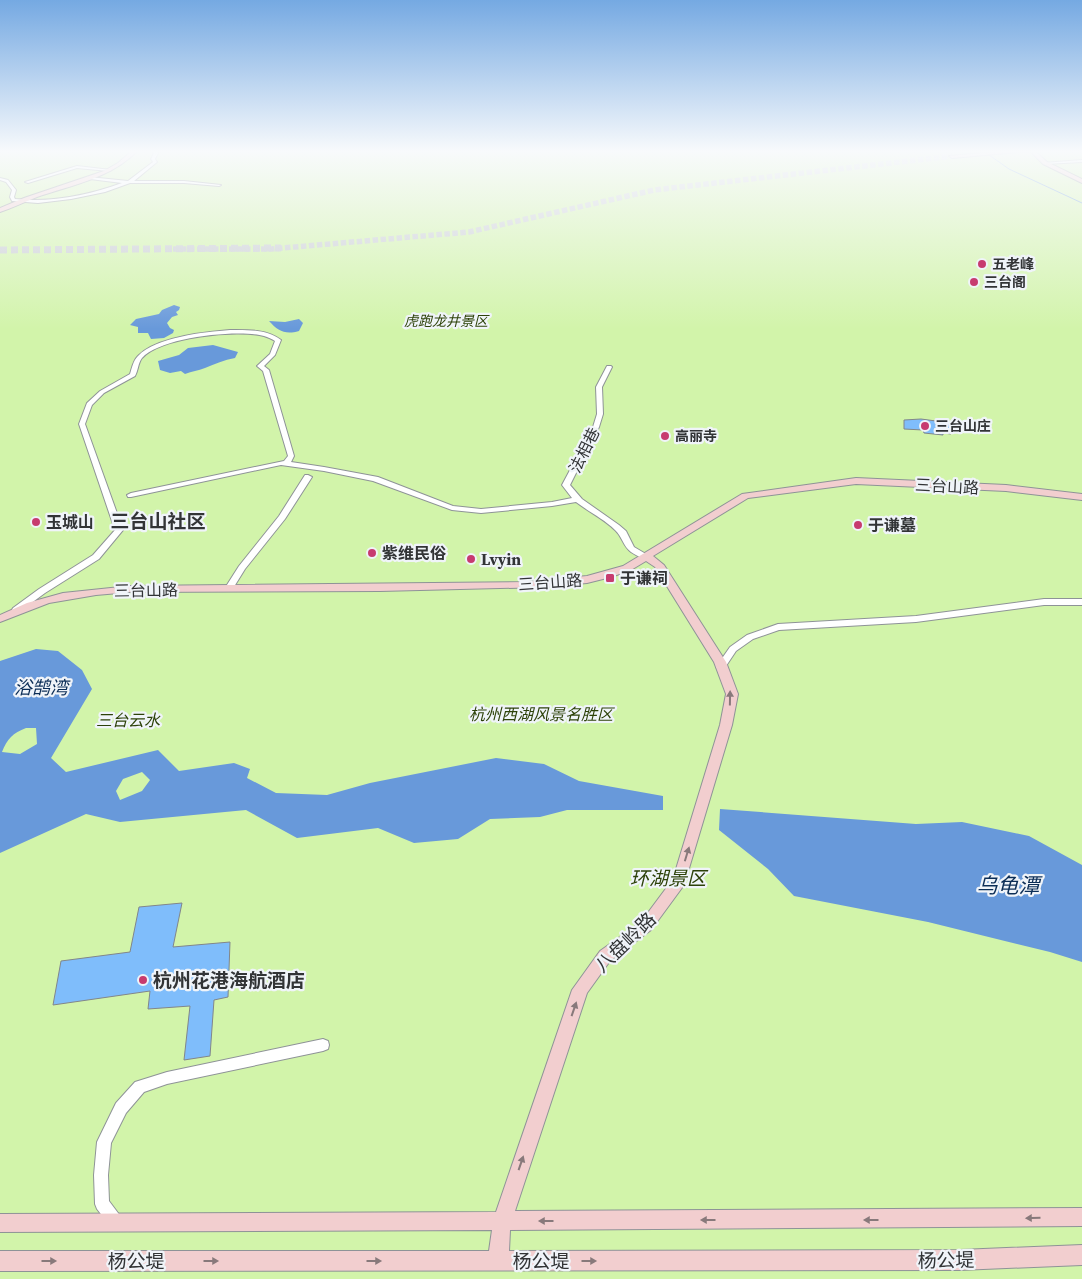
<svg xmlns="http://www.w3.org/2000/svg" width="1082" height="1279" viewBox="0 0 1082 1279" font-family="'Source Serif 4','Noto Sans SC',serif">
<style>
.green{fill:#d2f4aa}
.water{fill:#6899da;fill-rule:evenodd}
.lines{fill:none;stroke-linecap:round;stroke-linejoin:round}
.stream{stroke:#6899da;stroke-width:1}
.building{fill:#7fbdfb;stroke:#82868a}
.secondary-tunnel-far1{stroke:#caced2;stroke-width:5.5;stroke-dasharray:5.5 2.5;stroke-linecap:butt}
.secondary-tunnel{stroke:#caced2;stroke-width:7;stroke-dasharray:7 4;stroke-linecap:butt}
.street-casing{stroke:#8e9397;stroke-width:2}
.secondary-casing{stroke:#8e9397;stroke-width:2}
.street{fill:#fff;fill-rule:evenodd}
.secondary{fill:#f2cecf;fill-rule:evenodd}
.oneway{fill:#88797b}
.poi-dot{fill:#c73b6f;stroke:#f0f4f9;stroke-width:2}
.labels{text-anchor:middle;stroke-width:4.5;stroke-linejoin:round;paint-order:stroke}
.far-poi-label{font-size:14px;font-weight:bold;fill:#323436;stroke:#f0f4f9;text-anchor:start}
.far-park-label{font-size:14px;font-style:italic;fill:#2d4209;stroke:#f0f4f9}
.street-label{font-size:16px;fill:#323436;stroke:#f0f4f9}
.poi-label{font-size:16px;font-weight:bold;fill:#323436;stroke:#f0f4f9;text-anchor:start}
.park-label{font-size:16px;font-style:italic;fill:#2d4209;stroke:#f0f4f9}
.water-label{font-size:18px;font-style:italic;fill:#0b2d56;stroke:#f0f4f9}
.quarter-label{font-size:19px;font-weight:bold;fill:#323436;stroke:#f0f4f9}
.near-park-label{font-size:19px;font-style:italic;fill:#2d4209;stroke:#f0f4f9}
.near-street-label{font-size:19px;fill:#323436;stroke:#f0f4f9}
.near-poi-label{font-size:19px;font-weight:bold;fill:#323436;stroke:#f0f4f9;text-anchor:start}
.near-water-label{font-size:21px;font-style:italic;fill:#0b2d56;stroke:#f0f4f9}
</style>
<rect width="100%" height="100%" fill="#f0f4f9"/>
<path class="green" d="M0,150h1082v1129h-1082z"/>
<path class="water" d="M174,305l6,2 -1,3 -3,2 2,3 -6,2 -5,6 3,5 4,2 -1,3 -9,5 -13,1 -3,-6h-10v-6l-8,-2 6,-6 23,-5 3,-4z
M299,319l4,4 -4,8c-14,4 -21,0 -30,-10l16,1z
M213,345l25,7 -3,6c-11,2 -20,6 -30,10 -7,3 -13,3 -20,6l-4,-3 -11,2 -10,-3 -2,-9 21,-6 9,-7z
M36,649l22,2 24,19 10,19 -41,69 15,14 92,-22 21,21 55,-8 16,6 -3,9 29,15 51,2 43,-12 126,-25 48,6 35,17 84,15v14h-96l-27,7 -50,2 -32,20 -44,4 -36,-15 -81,10 -51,-28 -126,12 -34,-8 -86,39v-192zM26,728h10l1,16 -17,10 -18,-2c5,-13 11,-19 24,-24zM142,772l8,8 -8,11 -22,9 -4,-9 7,-12z
M720,809l196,15 46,-2 67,14 53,29v97l-32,-10 -122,-30 -134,-26 -26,-27 -49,-39z"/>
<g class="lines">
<path class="stream" d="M982,150l27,19 73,34"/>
</g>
<path class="building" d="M921,419l30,4v11l-8,-1v2l-19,-2 -1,-3 -19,-1v-9z
M182,903l-9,44 57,-5 -2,55 -14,3 -4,56 -26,4 6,-54 -42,3 2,-18 -97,14 8,-44 69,-9 9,-45z"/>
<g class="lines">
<path class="secondary-tunnel-far1" d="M173,249h98l198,-17 185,-42 298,-34"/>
<path class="secondary-tunnel" d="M0,250l281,-2"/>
<defs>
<path id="street" d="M153,150h4l1,3 -3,6 2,3 -23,19h50l37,4 -2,1 -35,-3h-54l-25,9 -34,7 -33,4 -26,-2 -2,-4 2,-7 -6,-8 -6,-2v-2l8,2 8,10 -2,7 1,2c35,4 75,-4 107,-16l-32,-4 -1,-2 39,4 25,-19 -2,-3 3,-6z
M1082,160v2l-37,2 -2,-1z
M77,166l34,4 -2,1 -32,-3 -49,15 -3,-1z
M230,330c17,0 36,-1 51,10l-6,15 -11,11 5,4 25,86 -3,6 33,5 54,10 75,29 28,3 71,-7 20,-4 -10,-13 31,-58 4,-13 -1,-27 11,-21h4l1,1 -10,20 1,27 -4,13 -29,58 12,14 37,26 7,6 8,16 17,10 -1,2c-7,0 -13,-3 -19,-7 -8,-6 -9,-16 -16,-22 -11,-11 -26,-18 -39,-28l-24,4 -71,7 -29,-3 -79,-29 -49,-10 -43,-6 -150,32h-3l-1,-2 4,-2 153,-32 4,-5 -25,-85 -6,-5 13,-12 5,-13c-3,-2 -7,-4 -11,-5 -26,-7 -103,1 -122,22 -4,5 -4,13 -7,18l-31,17 -12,12 -7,19 38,106 -24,29 -54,34 -26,19h-6l-1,-2 1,-2 26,-19 54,-34 22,-25 -36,-106 8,-21 13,-12 30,-17c2,-6 3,-13 8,-18 18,-19 66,-24 92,-26z
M305,475h3l4,2 -27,42 -40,50 -13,21h-6l-1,-2 14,-22 40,-50z
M1044,599h38v6h-38l-128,17 -137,8 -26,9 -17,12 -12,18h-6l-2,-2 14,-20 17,-12 31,-11 138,-8z
M323,1039l5,2 1,4 -1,4 -5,2 -156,33 -23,8 -18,21 -15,30 -3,32 1,26 12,16 2,5 -2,5 -5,2 -5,-2 -14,-18 -2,-5 -1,-29 3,-33 19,-39 19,-21 32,-10z"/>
<path id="secondary" d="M133,150h5c-26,28 -66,35 -101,47 -13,5 -25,11 -37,15v-4l24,-10 80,-27 14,-8z
M1014,150h20l13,12 35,17v4l-39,-19 -13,-13 -78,7 -3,-2z
M856,478l150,7 76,9v6l-76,-9 -150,-7 -108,14 -95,58 11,9 62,97 12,32 -6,31 -48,160 -33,45 -41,31 -23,32 -72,218 567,-3v18l-572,4 -1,21 451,-1 122,-5v20l-122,5 -960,1v-20h489l3,-21 -492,2v-18l496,-2 76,-222 28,-39 41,-29 32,-43 47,-154 6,-31 -12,-32 -59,-95 -9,-6 -15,9 -20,7 -24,6 -41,4 -166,4 -250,1 -34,3 -47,8 -49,19v-7l27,-12 36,-10 67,-7 395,-4 62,-6 36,-10 119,-72z"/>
</defs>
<use href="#street" class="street-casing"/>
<use href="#secondary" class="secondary-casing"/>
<use href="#street" class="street"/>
<use href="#secondary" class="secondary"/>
</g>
<defs><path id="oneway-solid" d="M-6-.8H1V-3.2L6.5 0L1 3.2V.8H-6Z" transform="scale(1.25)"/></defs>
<g class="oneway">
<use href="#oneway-solid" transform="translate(730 698) rotate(-89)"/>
<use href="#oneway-solid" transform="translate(687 854) rotate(-73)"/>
<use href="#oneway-solid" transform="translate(574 1009) rotate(-71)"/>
<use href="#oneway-solid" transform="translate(521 1163) rotate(-71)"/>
<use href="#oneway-solid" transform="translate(1033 1218) rotate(179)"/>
<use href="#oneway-solid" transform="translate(708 1220) rotate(180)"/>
<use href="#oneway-solid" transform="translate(871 1220) rotate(180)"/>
<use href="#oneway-solid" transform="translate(546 1221) rotate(180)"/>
<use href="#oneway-solid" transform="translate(49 1261)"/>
<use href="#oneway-solid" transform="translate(211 1261)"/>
<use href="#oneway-solid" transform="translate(374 1261)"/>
<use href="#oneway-solid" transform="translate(589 1261)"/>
</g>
<linearGradient id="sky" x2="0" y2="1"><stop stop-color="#75a9e2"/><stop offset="0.46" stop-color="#f8fafc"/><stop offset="1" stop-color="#f8fafc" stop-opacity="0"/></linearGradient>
<rect width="1082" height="329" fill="url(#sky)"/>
<g class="poi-dot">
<circle cx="982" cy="264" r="5"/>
<circle cx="974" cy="282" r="5"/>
<circle cx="925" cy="426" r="5"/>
<circle cx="665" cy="436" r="5"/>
<circle cx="36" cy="522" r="5"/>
<circle cx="858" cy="525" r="5"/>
<circle cx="372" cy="553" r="5"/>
<circle cx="471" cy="559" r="5"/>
<rect x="605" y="573" width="10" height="10" rx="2.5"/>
<circle cx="143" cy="980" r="5"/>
</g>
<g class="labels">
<g class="far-poi-label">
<text x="992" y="269">五老峰</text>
<text x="984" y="287">三台阁</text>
<text x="935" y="431">三台山庄</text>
<text x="675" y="441">高丽寺</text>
</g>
<g class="far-park-label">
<text x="446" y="326">虎跑龙井景区</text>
</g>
<g class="street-label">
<text transform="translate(584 450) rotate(-64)" y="6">法相巷</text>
<text transform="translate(947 486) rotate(3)" y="6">三台山路</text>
<text transform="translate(550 582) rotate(-4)" y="6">三台山路</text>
<text transform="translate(146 590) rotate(-1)" y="6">三台山路</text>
</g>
<g class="poi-label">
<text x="46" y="528">玉城山</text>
<text x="868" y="531">于谦墓</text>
<text x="382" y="559">紫维民俗</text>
<text x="481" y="565">Lvyin</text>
<text x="620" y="584">于谦祠</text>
</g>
<g class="park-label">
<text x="541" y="720">杭州西湖风景名胜区</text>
<text x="128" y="726">三台云水</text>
</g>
<g class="water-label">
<text x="41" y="694">浴鹄湾</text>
</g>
<g class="quarter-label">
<text x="158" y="528">三台山社区</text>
</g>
<g class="near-park-label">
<text x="668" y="885">环湖景区</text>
</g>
<g class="near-street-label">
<text transform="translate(625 942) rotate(-44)" y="7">八盘岭路</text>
<text transform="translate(946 1260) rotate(-1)" y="7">杨公堤</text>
<text x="136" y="1268">杨公堤</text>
<text x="541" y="1268">杨公堤</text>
</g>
<g class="near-poi-label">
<text x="153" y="987">杭州花港海航酒店</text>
</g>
<g class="near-water-label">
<text x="1008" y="893">乌龟潭</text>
</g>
</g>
</svg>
